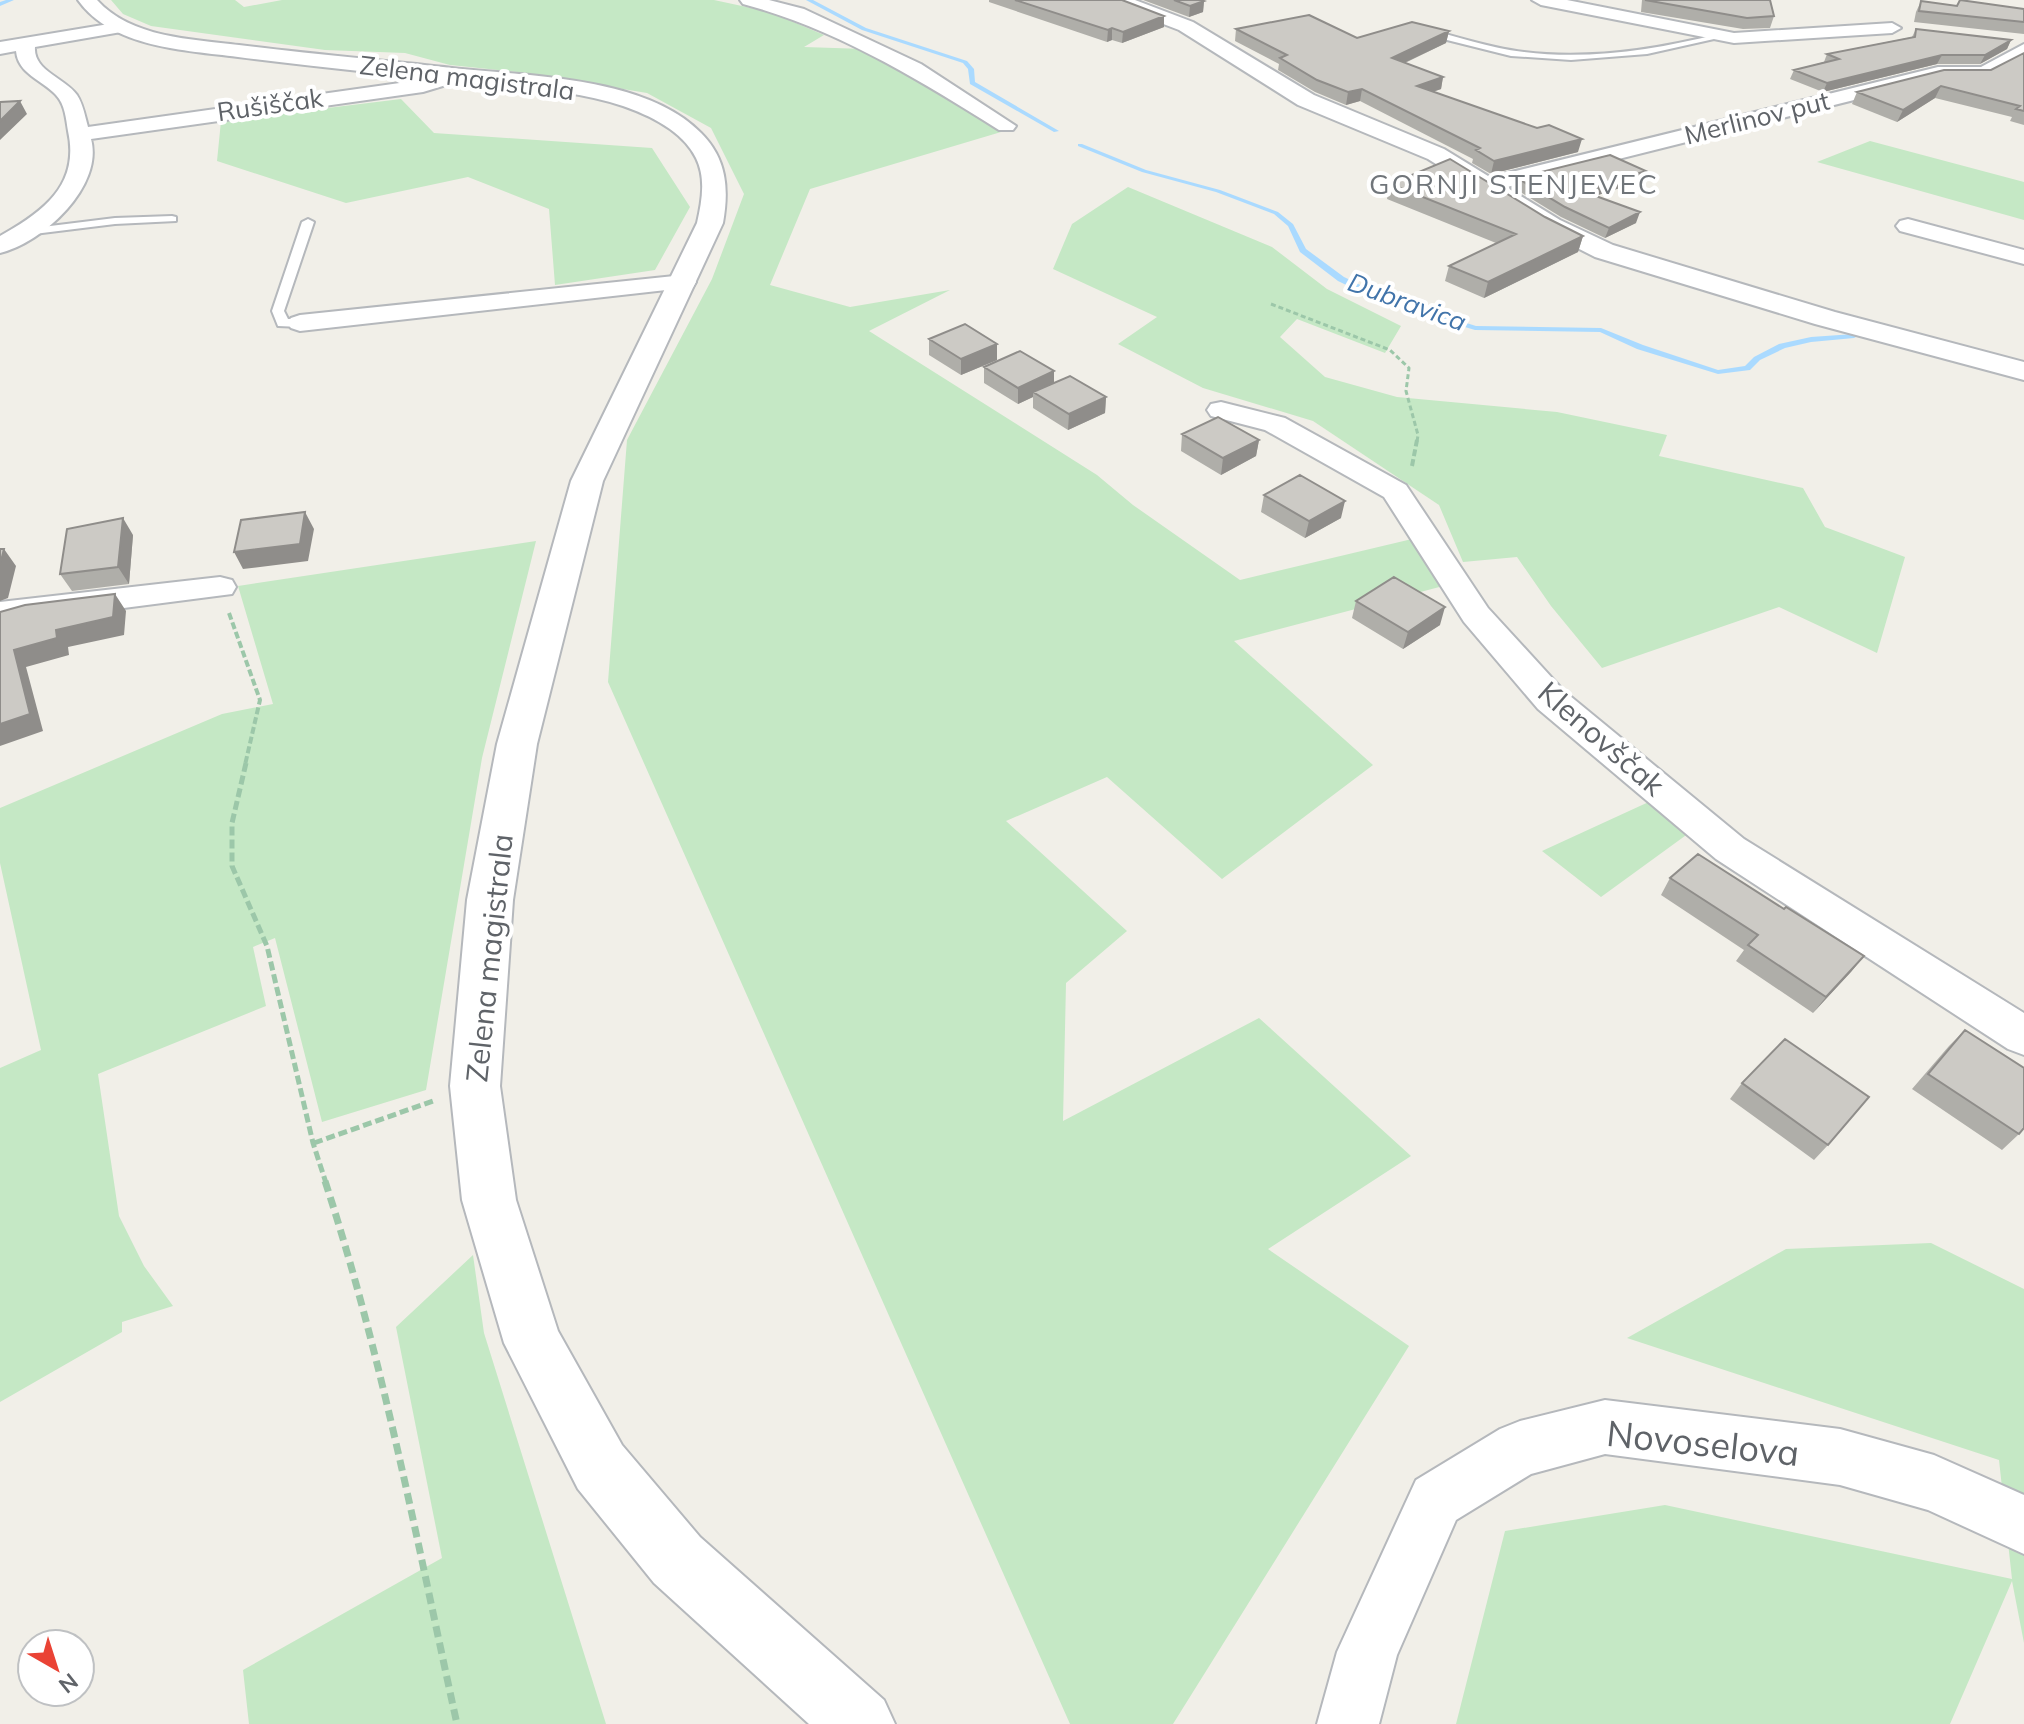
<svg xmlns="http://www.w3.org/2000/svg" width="2024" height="1724" viewBox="0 0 2024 1724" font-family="Mulish,sans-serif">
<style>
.green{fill:#c5e8c5}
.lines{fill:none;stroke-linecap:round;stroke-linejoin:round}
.stream{fill:#aadaff;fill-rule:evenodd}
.service-casing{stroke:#b5b8bc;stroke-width:4}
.minor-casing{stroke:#b5b8bc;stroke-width:4}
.tertiary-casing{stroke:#b5b8bc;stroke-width:4}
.path-far3{stroke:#9cc7a9;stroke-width:3;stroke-dasharray:5 3;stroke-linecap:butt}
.path-far2{stroke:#9cc7a9;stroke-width:4;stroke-dasharray:7 3;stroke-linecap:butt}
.path-far1{stroke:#9cc7a9;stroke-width:5;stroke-dasharray:9 4;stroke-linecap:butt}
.path{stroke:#9cc7a9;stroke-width:7;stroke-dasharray:11 6;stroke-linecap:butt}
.service{fill:#fff;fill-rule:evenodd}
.minor{fill:#fff;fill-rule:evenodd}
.tertiary{fill:#fff;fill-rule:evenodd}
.wall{fill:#afaea9}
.shaded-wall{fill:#8f8d8a}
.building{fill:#cccac5;stroke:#8f8d8a;stroke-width:2}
.labels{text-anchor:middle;stroke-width:8;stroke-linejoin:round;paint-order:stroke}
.far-street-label{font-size:26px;fill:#5f6368;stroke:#fff}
.far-water-label{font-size:26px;font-style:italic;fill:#4174aa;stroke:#fff}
.far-quarter-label{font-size:28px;letter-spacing:2px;fill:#70757a;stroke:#fff}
.street-label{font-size:30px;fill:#5f6368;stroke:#fff}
.near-street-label{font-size:36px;fill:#5f6368;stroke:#fff}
</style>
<rect width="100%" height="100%" fill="#f1efe8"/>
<path class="green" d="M111,0h124l9,7 38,-7h432l56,12 54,23 -20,12 61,2 136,83 -191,57 -40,96 80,22 100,-17 -81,41 228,144 36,30 107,75 172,-41 35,46 -213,56 139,124 -151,114 -115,-102 -101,44 121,110 -61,52 -3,138 196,-103 152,138 -143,93 141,97 -236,378h-103l-462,-1042 19,-242 85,-161 32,-85 -33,-66 -64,-35 -121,-20 -76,-8 -45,-12 -80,-3 -174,-24 -28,-12z
M401,99l33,34 218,15 38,59 -35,63 -100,15 -6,-76 -81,-32 -122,26 -129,-42 4,-40z
M1870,141l154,41v38l-207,-58z
M1128,187l144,60 55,42 74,37 -16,27 -88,-34 -17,18 45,40 72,20 160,15 110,23 -8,21 144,32 22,39 80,30 -28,96 -98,-46 -177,61 -51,-62 -34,-49 -54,5 -24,-57 -126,-84 -110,-33 -85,-44 39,-27 -104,-48 19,-45z
M536,541l-54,217 -56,332 -104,32 -47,-184 -22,9 13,59 -168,68 21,142 25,50 29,40 -51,16v10l-122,70v-334l41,-18 -41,-187v-55l222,-94 51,-10 -35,-118z
M1653,800l36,33 -88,64 -59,-46z
M1931,1243l93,46v354l-12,-62 -62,143h-494l49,-193 160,-26 347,74 -13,-119 -372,-122 159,-89z
M473,1255l11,78 122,391h-357l-6,-54 199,-112 -46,-231z"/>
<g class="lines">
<path class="stream" d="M6,0h8l-14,6v-4z
M806,0h7l53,28 101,33 7,8 1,13 84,49 -5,1 -84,-48 -2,-15 -5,-6 -101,-33z
M1078,144h4l64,26 74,20 58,22 15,12 13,25 38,28 43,21 89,28 125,2 42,17 75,25 27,-4 9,-9 25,-13 32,-7 43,-3 4,2 -4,2 -43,4 -26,6 -25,12 -10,10 -32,4 -81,-25 -37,-17 -125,-2 -94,-28 -43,-21 -38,-29 -12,-26 -14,-12 -58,-22 -74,-20 -64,-26z"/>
<defs>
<path id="service" d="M1422,28c34,8 67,20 102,24 64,8 131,-2 194,-18l5,3 -76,17 -76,6 -60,-4 -92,-23z
M172,216l4,1v4l-61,3 -89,11 -6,-3 6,-3 89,-11z
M308,219l6,3 -30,89 4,8h12l6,4 -6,4 -22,-1 -6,-15 30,-89z"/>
<path id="minor" d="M740,0h29l35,9 117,55 95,62 -3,4h-14c-81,-51 -163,-101 -256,-126z
M1532,0h35l167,33 158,-10 9,5 -9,5 -158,10 -193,-38z
M121,22l9,5 -3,4 -92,16c-2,24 30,31 42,48 6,9 8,21 11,32l333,-47 38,-11 10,6 -3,4 -43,13 -332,47c13,47 -48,104 -91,114v-17c43,-24 80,-51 68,-105 -2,-12 -3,-27 -12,-36 -14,-15 -38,-21 -40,-44l-16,3v-12z
M2024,44v14l-39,21h-47l-451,113 -11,-7 3,-5 459,-113h43z
M1908,219l116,31v14l-124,-33 -4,-5 4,-5z
M684,275l9,2 3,5 -3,5 -393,44 -9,-3 -4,-5 4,-5 9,-3z
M1221,402l64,16 121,67 82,123 76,83 180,148 280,174v42l-16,-6 -292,-190 -178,-150 -74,-87 -80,-125 -119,-67 -54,-14 -4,-6 4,-6z
M220,577l12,3 4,7 -4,7 -232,30v-22z
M1605,1400l235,29 94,26 90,40v59l-96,-44 -88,-25 -235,-31 -74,20 -75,46 -59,135 -18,69h-62l20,-72 79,-172 84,-51 20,-8z"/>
<path id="tertiary" d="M78,0h19c34,38 95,39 142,45 71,9 142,15 213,23 74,8 194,8 249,65 26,26 28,56 22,90l-120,258 -66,263 -24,156 -13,186 16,114 42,131 64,114 78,92 184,163 11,24h-86l-155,-141 -76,-94 -74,-146 -42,-143 -12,-114 17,-186 30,-156 74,-263 126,-258c5,-22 9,-45 -1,-65 -13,-27 -47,-43 -73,-52 -48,-16 -100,-18 -149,-23 -79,-8 -157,-16 -236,-26 -53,-7 -126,-9 -160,-57z
M1109,0h26l58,22 121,73 130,54 116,71 53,25 222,67 189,50v18l-209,-56 -220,-67 -53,-27 -114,-71 -130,-54 -119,-75 -68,-26z"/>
</defs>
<use href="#service" class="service-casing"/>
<use href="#minor" class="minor-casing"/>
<use href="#tertiary" class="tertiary-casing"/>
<path class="path-far3" d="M1271,304l119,46 19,18 -3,23 12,44 -1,7"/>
<path class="path-far2" d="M1412,466l5,-26
M229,613l31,87 -15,65"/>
<path class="path-far1" d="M246,763l-14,60v43l35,80 46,197 13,40
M314,1143l119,-42"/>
<path class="path" d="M325,1181c58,177 92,361 132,543"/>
<use href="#service" class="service"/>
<use href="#minor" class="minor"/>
<use href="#tertiary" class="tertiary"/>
</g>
<path class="wall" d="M989,0h133l42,27 -42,16 -10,-3 -5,2 -118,-40z
M1143,0h58l3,1 -1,11 -14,5z
M1642,0h128l4,16 -4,12 -27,1 -102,-17z
M1921,1l36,5 67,3v25l-110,-12 2,-10z
M1236,29l121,9 92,-7 -3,12 -41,20 38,14 -2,12 -8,3 145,60 -87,22 -19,-11 1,-4 -113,-58 -14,4 -31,-13 -37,-22 1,-6 -44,-23z
M1916,29l95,11 -4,9 -27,15h-43l-114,28 -33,-13 4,-9 30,-8 3,-8 85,-17z
M2024,53v72l-14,-4 2,-4 -77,-19 -38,24 -45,-18 5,-12 134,-22z
M1517,178l125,3 -47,15 41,27 -31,15 -44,-21 -47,-29z
M1390,184l155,33 38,19 -5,16 -94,46 -39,-17 4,-15 47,-23 -109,-44z
M929,339l68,5v16l-36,15 -32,-20z
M984,367l70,16 52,14 -1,16 -37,17 -35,-22v-11l-15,7 -34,-21z
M1182,434l77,6 -3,16 -35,19 -40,-24z
M1264,495l77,23 -36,20 -44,-26z
M133,535l-4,49 -57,7 -12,-17z
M1356,601l84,24 -37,24 -51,-31z
M1670,878l114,31 80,47 -51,57 -77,-52 8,-11 -83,-55z
M1965,1030l54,104 -17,16 -90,-61 37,-43z
M1742,1083l86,62 -14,15 -84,-61z"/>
<path class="shaded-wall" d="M1204,1l-1,11 -14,5 1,-11z
M1164,16v11l-42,16 1,-11z
M1112,28v12l-5,2 1,-12z
M1449,31l-3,12 -57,27 3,-12z
M2011,40l-4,9 -27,15 5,-9z
M1942,55l-5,9 -114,28 4,-9z
M1443,77l-2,12 -27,9 3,-12z
M1941,86l-6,12 -38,24 6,-12z
M1362,89l-2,12 -14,4 2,-13z
M20,101l7,13 -27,26v-19z
M1582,139l-4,13 -87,22 3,-13z
M1646,171l-4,10 -63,20 3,-10z
M1640,212l-4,11 -31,15 4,-10z
M1583,236l-5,16 -94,46 4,-16z
M997,344v16l-36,15v-16z
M1054,371v17l-21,4v5l-15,7v-16z
M1106,397l-1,16 -37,17 1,-16z
M1259,440l-3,16 -35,19 2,-17z
M1345,501l-4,17 -36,20 4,-17z
M305,512l9,17 -6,32 -65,8 -9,-17z
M123,518l10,17 -4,49 -11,-17z
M4,549l12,17 -8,32 -8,3v-36z
M115,594l11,17 -2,24 -56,12 1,8 -43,12 17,64 -43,15v-22l14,-74 42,-20z
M1445,607l-5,18 -37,24 5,-17z
M1864,956l-13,16 -38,41 13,-16z"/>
<path class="building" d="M1015,0h107l42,16 -41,16 -11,-4 -4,2z
M1174,0h27l3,1 -14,5z
M1645,0h125l4,16 -27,2z
M1960,0l64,9v13l-105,-11 2,-10 36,5z
M1309,15l48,23 55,-16 37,9 -57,27 51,19 -26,9 120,42 12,-3 33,14 -88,22 -18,-11 4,-2 -118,-59 -14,3 -31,-12 -37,-22 7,-3 -51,-26z
M1916,29l95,11 -26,15h-43l-115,28 -33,-13 45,-11 -12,-5 88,-17z
M2024,53v58l-8,-2 4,-3 -79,-20 -38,24 -46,-18 87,-22h47z
M20,101l-20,20v-19z
M1610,155l36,16 -64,20 58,21 -31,16 -44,-21 -48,-29z
M1450,159l95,58 38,19 -95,46 -39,-16 67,-32 -126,-50z
M965,324l32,20 -36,15 -32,-20z
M1020,351l34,20 -36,17 -34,-21z
M1070,376l36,21 -37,17 -36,-22z
M1218,417l41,23 -36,18 -41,-24z
M1300,475l45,26 -36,20 -45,-26z
M305,512l-5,32 -66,8 7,-32z
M123,518l-5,49 -58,7 7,-45z
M0,549h4l-4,16z
M1394,577l51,30 -37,25 -52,-31z
M115,594l-2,23 -57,13 1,8 -43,12 16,64 -30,10v-112l25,-7z
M1698,854l86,55 2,-2 78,49 -38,41 -78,-52 10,-10 -88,-57z
M1965,1030l59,38v60l-5,6 -91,-60z
M1785,1039l84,58 -41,48 -86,-62z"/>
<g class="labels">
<g class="far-street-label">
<text transform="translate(467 78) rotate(7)" y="9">Zelena magistrala</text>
<text transform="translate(270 105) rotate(-8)" y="9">Rušiščak</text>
<text transform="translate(1757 118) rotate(-14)" y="9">Merlinov put</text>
</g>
<g class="far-water-label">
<text transform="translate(1407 302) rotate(20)" y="9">Dubravica</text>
</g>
<g class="far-quarter-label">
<text x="1514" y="194">GORNJI STENJEVEC</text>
</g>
<g class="street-label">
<text transform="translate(1601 739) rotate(41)" y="10">Klenovščak</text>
<text transform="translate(490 958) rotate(-84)" y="10">Zelena magistrala</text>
</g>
<g class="near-street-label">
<text transform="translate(1703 1443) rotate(6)" y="13">Novoselova</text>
</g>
</g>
<g transform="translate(56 1668) rotate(141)"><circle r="38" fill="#ffffff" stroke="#bfc1c3" stroke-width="2"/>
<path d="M0-6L14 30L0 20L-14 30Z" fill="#ea4335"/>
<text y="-12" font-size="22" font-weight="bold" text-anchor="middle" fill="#5f6368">N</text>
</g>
</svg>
